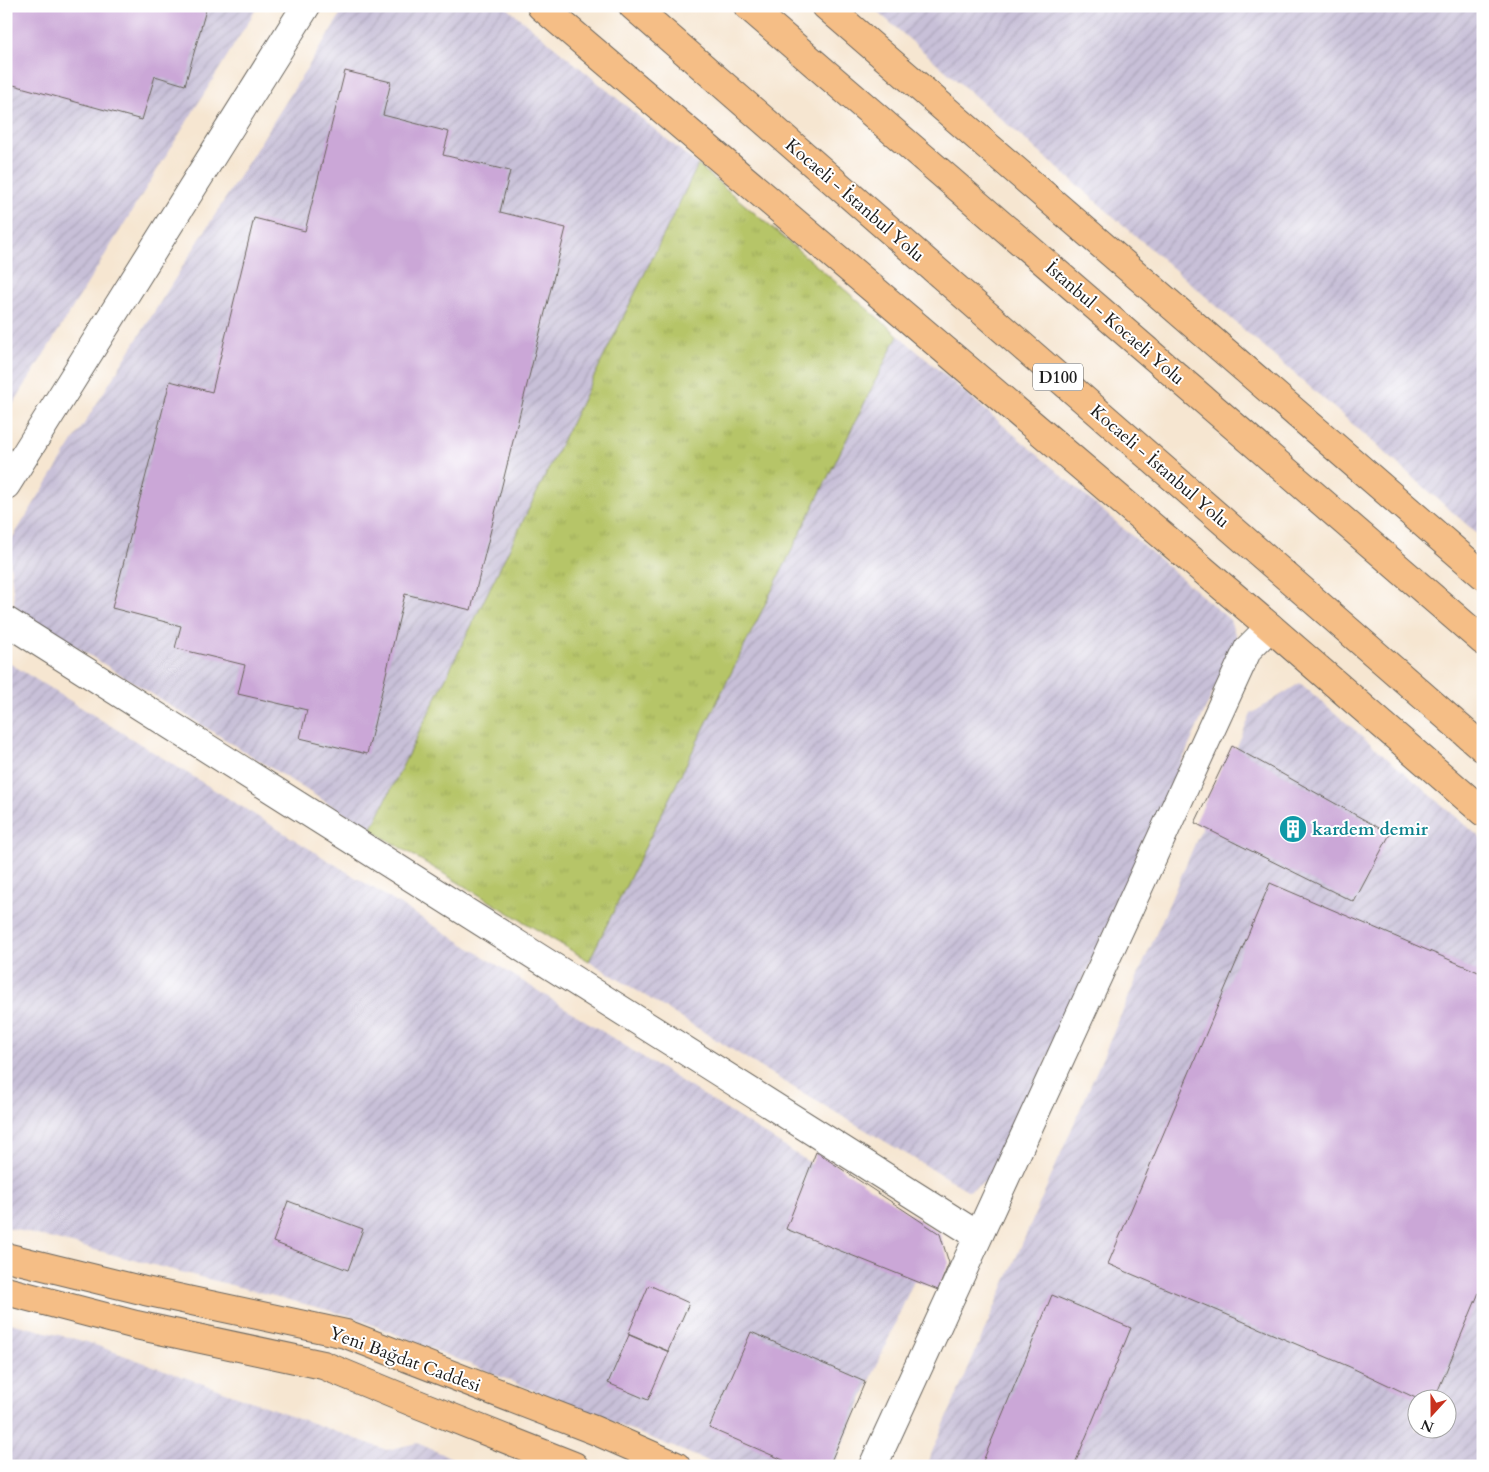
<svg xmlns="http://www.w3.org/2000/svg" width="1489" height="1472" viewBox="0 0 1489 1472" font-family="Cardo,serif">
<style>
.industrial{fill:url(#industrial-furrows);fill-rule:evenodd}
.grass{fill:url(#grass-tufts);stroke:#697042}
.building{fill:#cba7d7}
.lines{fill:none;stroke-linecap:round;stroke-linejoin:round}
.minor-casing{stroke:#68635b;stroke-width:30}
.major-casing{stroke:#68635b;stroke-width:30}
.highway-casing{stroke:#68635b;stroke-width:30}
.minor{stroke:#fff;stroke-width:28}
.major{stroke:#f5be86;stroke-width:28}
.highway{stroke:#f5be86;stroke-width:28}
.labels{text-anchor:middle;stroke-width:4;stroke-linejoin:round;paint-order:stroke}
.shield{fill:#fff;stroke:#606060;stroke-width:1}
.shield-label{font-size:16px;font-weight:bold;fill:#1c1c1c}
.street-label{font-size:18px;fill:#1c1c1c;stroke:#fff}
.culture-label{font-size:18px;font-weight:bold;fill:#0d838f;stroke:#fff;text-anchor:start}
</style>
<defs>
<pattern id="industrial-furrows" width="10" height="10" patternUnits="userSpaceOnUse" patternTransform="scale(1.25)"><rect width="10" height="10" fill="#c8c0d8"/><path d="M-1 1l2-2M0 10L10 0M9 11l2-2" fill="none" stroke="#aba4b9"/></pattern>
<pattern id="grass-tufts" width="24" height="20" patternUnits="userSpaceOnUse" patternTransform="scale(1.25)"><rect width="24" height="20" fill="#b6c568"/><path d="M3 7l-1-3M5 7V3M7 7l1-3M15 17l-1-3M17 17v-4M19 17l1-3" fill="none" stroke="#9ca95a"/></pattern>
</defs>
<rect width="100%" height="100%" fill="#fff"/>
<filter id="ink" filterUnits="userSpaceOnUse"><feTurbulence type="fractalNoise" baseFrequency=".02" numOctaves="2"/><feDisplacementMap in="SourceGraphic" scale="10" xChannelSelector="R" yChannelSelector="G"/><feConvolveMatrix kernelMatrix="1 2 1 2 8 2 1 2 1" color-interpolation-filters="sRGB"/></filter>
<filter id="wash" filterUnits="userSpaceOnUse"><feTurbulence type="fractalNoise" baseFrequency=".0096" numOctaves="4" result="noise"/><feDisplacementMap in="SourceGraphic" scale="20" xChannelSelector="R" yChannelSelector="G"/><feGaussianBlur stdDeviation="1.12" result="paint"/><feColorMatrix in="noise" values="0 0 0 0 0 0 0 0 0 0 0 0 0 0 0 0 0 1.4 0 .05"/><feComposite in="paint" operator="in"/></filter>
<g filter="url(#wash)">
<rect width="100%" height="100%" fill="#f6e6d1"/>
<path class="industrial" d="M6,6h252l-252,410z
M346,6h159l193,159 -327,665 -356,-221 -7,-64z
M871,6h612v533l-127,-112z
M898,335l332,285 7,19 -242,537 -26,15 -178,-105 -202,-125z
M6,661l485,300 411,260 16,50 -85,195h-113l-369,-150 -345,-89z
M1300,683l183,157v626h-557l325,-752zM1416,1400h30v30h-30z
M6,1322l81,20 300,108 30,-7 54,23h-465z"/>
<path class="grass" d="M698,165l200,170 -309,626 -218,-131z"/>
<g id="blocks">
<path class="building" d="M6,6h201l-22,79 -30,-9 -13,44 -136,-37z
M345,71l46,11 -8,33 66,17 -6,23 67,16 -10,41 66,16 -95,382 -66,-16 -38,160 -67,-16 7,-28 -69,-16 7,-29 -70,-17 6,-22 -69,-18 58,-227 42,11 42,-174 51,13z
M1232,746l158,88 -36,68 -159,-79z
M1270,883l213,91v309l-49,117h-14l-70,-33 -242,-103z
M816,1152l124,82 9,29 -11,27 -152,-61z
M288,1201l75,28 -15,41 -75,-28z
M649,1285l40,18 -21,48 -40,-17z
M1052,1295l79,33 -57,138h-93z
M751,1332l114,50 -36,84h-32l-88,-38z
M629,1335l40,17 -21,48 -40,-17z"/>
</g>
</g>
<g filter="url(#ink)">
<use href="#blocks" fill-opacity="0" stroke="#68635b" stroke-width="1"/>
<g class="lines">
<defs>
<path id="minor" d="M6,485l300,-479
M6,621l971,614
M873,1466l375,-817 22,-22"/>
<path id="major" d="M541,6l729,621 213,185
M826,6l657,569
M6,1257l139,34 201,43 248,96 82,36
M6,1291l130,34 187,40 92,38 159,63"/>
<path id="highway" d="M633,6l850,742
M748,6l735,635"/>
</defs>
<use href="#minor" class="minor-casing"/>
<use href="#major" class="major-casing"/>
<use href="#highway" class="highway-casing"/>
<use href="#minor" class="minor"/>
<use href="#major" class="major"/>
<use href="#highway" class="highway"/>
</g>
</g>
<defs>
<symbol id="building-disc" viewBox="-11 -11 22 22"><circle r="9.5" fill="#0f9aa8" stroke="#fff"/><path d="M-4-6H4V6H1V3H-1V6H-4ZM-2.5-4.3h1.7v1.8h-1.7ZM.8-4.3h1.7v1.8H.8ZM-2.5-1h1.7V.8h-1.7ZM.8-1h1.7V.8H.8Z" fill="#fff"/></symbol>
</defs>
<g fill-rule="evenodd">
<use href="#building-disc" x="1277" y="813" width="32" height="32"/>
</g>
<g class="labels">
<rect class="shield" x="1033" y="363.5" width="50" height="27" rx="4"/>
<g class="shield-label">
<text x="1058" y="383">D100</text>
</g>
<g class="street-label">
<text transform="translate(855 200) rotate(41)" y="6">Kocaeli - İstanbul Yolu</text>
<text transform="translate(1115 323) rotate(41)" y="6">İstanbul - Kocaeli Yolu</text>
<text transform="translate(1160 466) rotate(41)" y="6">Kocaeli - İstanbul Yolu</text>
<text transform="translate(405 1359) rotate(20)" y="6">Yeni Bağdat Caddesi</text>
</g>
<g class="culture-label">
<text x="1312" y="835">kardem demir</text>
</g>
</g>
<rect width="1489" height="1472" fill="none" stroke="#fff" stroke-width="25"/>
<g transform="translate(1432 1414) rotate(201)"><circle r="24" fill="#ffffff" stroke="#a4a4a4"/>
<path d="M0-4L9 19L0 12L-9 19Z" fill="#c8321e"/>
<text y="-8" font-size="14" font-weight="bold" text-anchor="middle" fill="#1c1c1c">N</text>
</g>
</svg>
